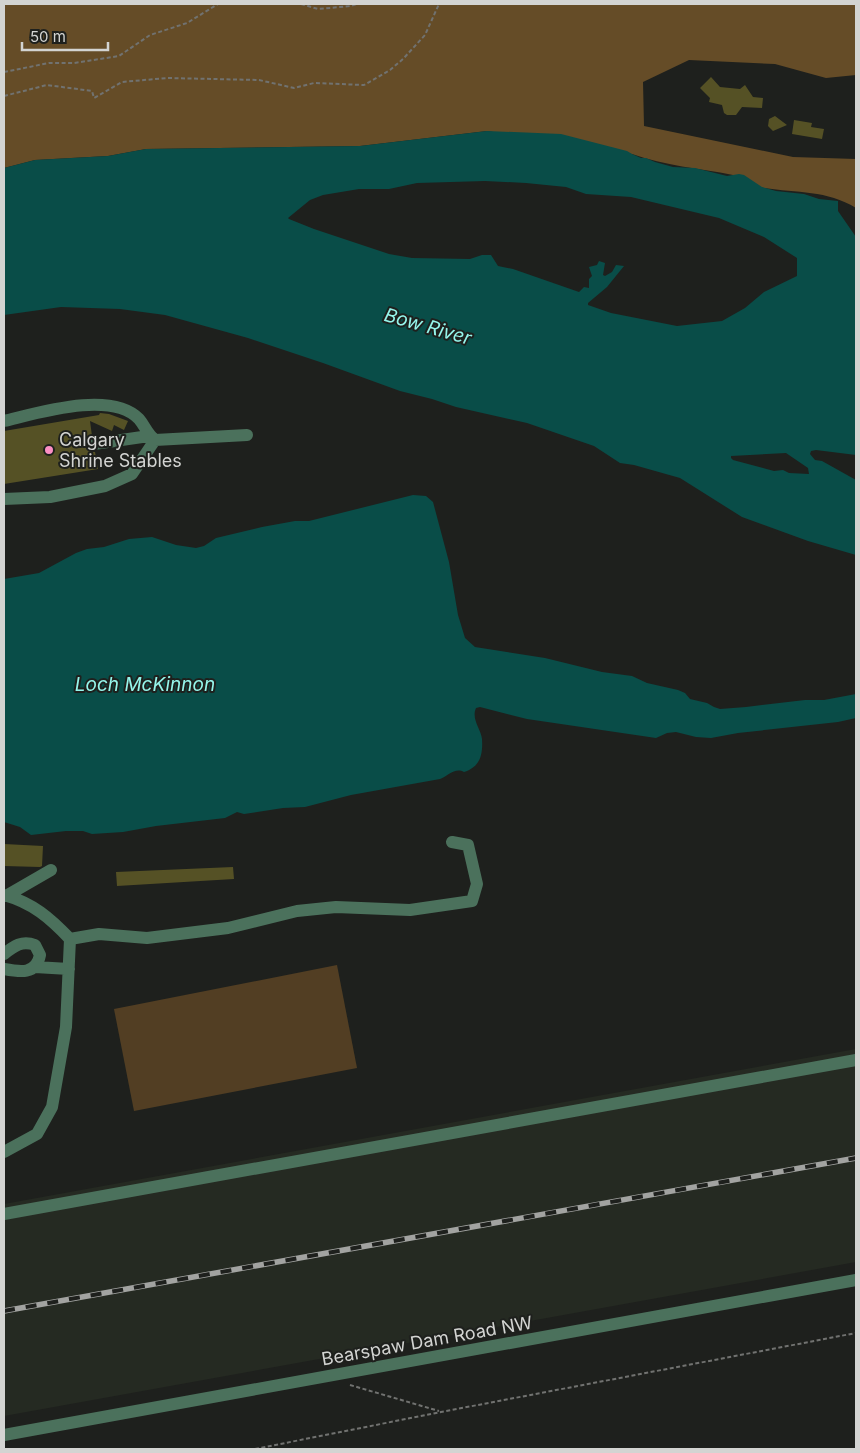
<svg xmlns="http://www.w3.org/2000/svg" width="860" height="1453" viewBox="0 0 860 1453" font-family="Inter,sans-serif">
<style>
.built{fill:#252a22}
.green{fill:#523e23}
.forest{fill:#654c27}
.water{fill:#094d48;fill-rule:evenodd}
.building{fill:#555125}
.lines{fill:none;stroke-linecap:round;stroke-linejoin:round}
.path{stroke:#717270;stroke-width:2;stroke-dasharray:4 2.5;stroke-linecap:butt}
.minor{stroke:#4b715c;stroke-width:12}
.rail-casing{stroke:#a2a3a1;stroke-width:5.5}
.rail{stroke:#1e201d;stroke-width:4;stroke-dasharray:11;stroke-linecap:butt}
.poi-dot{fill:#fb8fc4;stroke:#1e201d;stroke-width:2}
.labels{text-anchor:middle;stroke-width:4;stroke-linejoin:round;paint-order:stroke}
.poi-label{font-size:18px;fill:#d3d4d2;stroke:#1e201d;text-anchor:start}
.street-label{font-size:18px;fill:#d3d4d2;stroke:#1e201d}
.water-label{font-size:19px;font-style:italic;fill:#95f5eb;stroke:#1e201d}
</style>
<rect width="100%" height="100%" fill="#1e201d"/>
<path class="built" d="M856,1049v213l-852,154v-212z"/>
<path class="green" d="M337,965l20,103 -223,43 -20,-102z"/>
<path class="forest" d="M4,4h852v71l-30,3 -51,-14 -86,-4 -46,22 1,44 149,31 63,2v49c-29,-18 -59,-15 -92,-20 -11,-2 -20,-10 -31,-13 -34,-7 -68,-9 -101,-21l-145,-23 -127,15 -214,3 -38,7 -73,4 -31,8z"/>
<path class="water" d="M487,131l74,3 66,17 5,3 9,4h5l9,4 18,5 22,1 32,8 12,-2 5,1 18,12 14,4 28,3 15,5 19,2v10l18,26v218l-40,-5 -5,1 -1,3 5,6 7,1 34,19v75l-48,-14 -66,-24 -62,-39 -46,-13 -14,-2 -26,-17 -67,-23 -71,-16 -24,-8 -32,-8 -77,-28 -75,-25 -83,-23 -45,-6 -59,-2 -57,8v-147l31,-8 73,-4 38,-7 214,-3zM485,181l41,2 40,4 20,7 45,3 88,21 45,19 33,21v18l-33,16 -19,16 -23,13 -45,5 -66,-13 -23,-8v-2l19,-16 17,-21 -8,-1 -4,7 -7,4 -2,-1 2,-12 -6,-2 -2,4 -8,2 3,9 -3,3v9l-5,-1 -5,5 -66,-23 -15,-3 -7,-11h-9l-12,4 -58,-1 -23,-4 -75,-25 -25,-10 -1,-1 22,-18 13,-5 36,-6h30l28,-6zM786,453l22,15 1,6 -20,-1 -6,-3 -9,1 -41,-11 -2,-2v-2z
M413,495l13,1 7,6 16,60 9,53 7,23 10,9 70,11 57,14 30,4 15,7 31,7 7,3 5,6 17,4 7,4 6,2 26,-2 59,-7h19l32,-6v24l-18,4 -100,11 -27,5 -15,-1 -20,-5 -9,1 -11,5 -129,-19 -47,-12 -4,1c-5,11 5,21 6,31 1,16 -2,28 -18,33 -9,-5 -16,4 -24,7l-89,16 -46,12 -22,1 -39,6 -7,-2 -12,6 -69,8 -33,6 -31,2 -9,-3h-17l-35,4 -11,-8 -16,-5v-243l35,-6 37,-20 11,-4 17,-2 25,-8 23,-2 24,8 20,3 8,-2 12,-8 46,-11 33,-6h14z"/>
<path class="building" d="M711,77l9,10 20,2 5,-4 8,12 10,1 -1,10 -20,-1 -6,8h-9l-3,-2 -2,-8 -13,-3 1,-4 -10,-10z
M775,116l12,9 -14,6 -5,-5 1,-7z
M794,120l18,3 -1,4 13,2 -2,10 -30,-5z
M100,413l9,1 19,7 -4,9 -10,-5 -2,6 -22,-10 2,15 -5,5 -1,5 5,5 4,1 3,17 -94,15v-53l95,-16z
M4,844l39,2 -1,20 -2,1 -36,-1z
M233,867l1,12 -117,7 -1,-14z"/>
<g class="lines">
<path class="path" d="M301,4l17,5 33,-3 6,-2
M4,72l45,-9h25l45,-7 31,-21 37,-12 31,-19
M4,96l43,-11 45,6 2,7 28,-16 45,-4 92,2 35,8 20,-5 50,2 26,-15 13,-11 22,-24 14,-31
M350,1385l89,26
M255,1449l186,-37 415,-79"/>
<path class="minor" d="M4,421c34,-8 107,-31 135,-2 6,7 8,15 16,21l-23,34 -27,12 -55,11 -46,2
M155,440l92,-5
M94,444l55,-8
M4,895c29,8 46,23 66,44l-4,88 -14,80 -15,27 -33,18
M6,896l45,-26
M70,939l29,-5 48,4 81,-10 69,-17 39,-4 74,3 62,-9 5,-17 -9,-39 -16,-3
M4,954c10,-8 18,-14 31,-9l5,10c-4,20 -20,17 -36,14
M35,967l34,2
M4,1214l852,-154
M4,1435l852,-155"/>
<defs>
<path id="rail" d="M4,1311l852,-153"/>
</defs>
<use href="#rail" class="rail-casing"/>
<use href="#rail" class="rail"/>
</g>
<circle class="poi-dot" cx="49" cy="450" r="5"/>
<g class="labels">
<g class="poi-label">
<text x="59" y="446">Calgary<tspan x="59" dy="21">Shrine Stables</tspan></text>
</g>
<g class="street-label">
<text transform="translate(427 1341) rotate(-10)" y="6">Bearspaw Dam Road NW</text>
</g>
<g class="water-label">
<text transform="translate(428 326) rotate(16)" y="7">Bow River</text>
<text x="145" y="691">Loch McKinnon</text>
</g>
</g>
<rect width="860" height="1453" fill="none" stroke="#d3d4d2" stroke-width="10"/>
<path d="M22 42v8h86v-8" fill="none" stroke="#d3d4d2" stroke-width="2.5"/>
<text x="30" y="42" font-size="15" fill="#d3d4d2" stroke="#1e201d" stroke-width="4" paint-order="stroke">50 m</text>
</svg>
